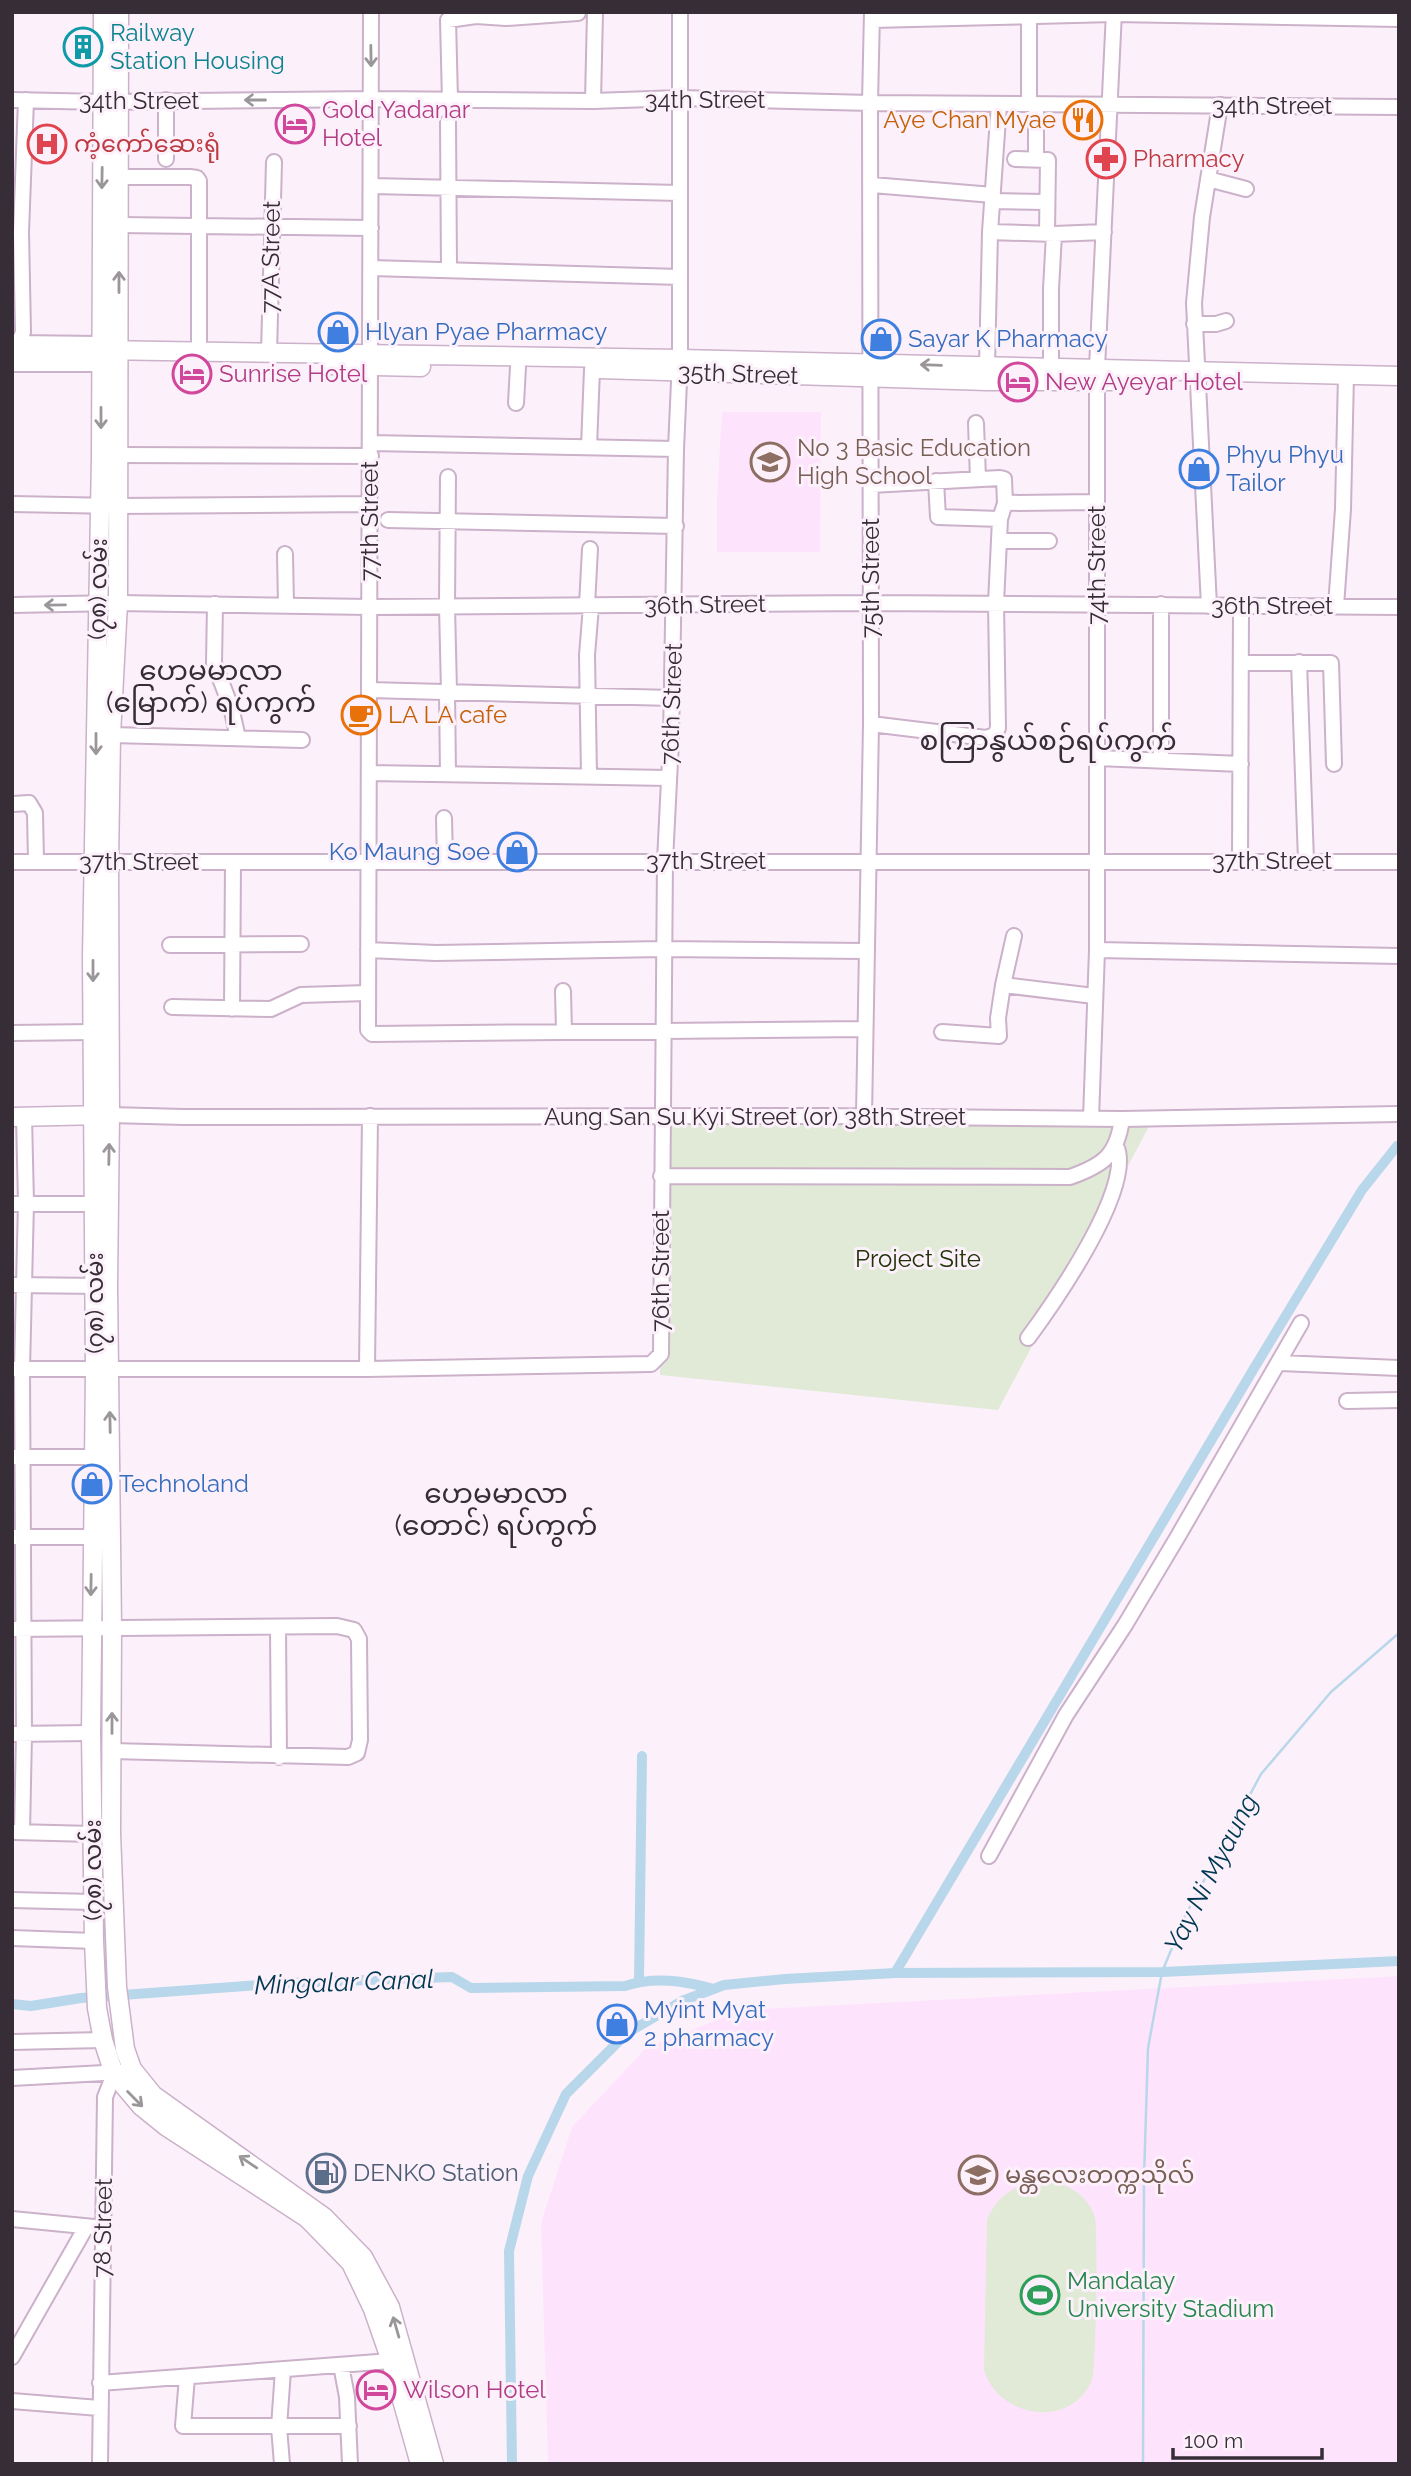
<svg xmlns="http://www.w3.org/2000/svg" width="1411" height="2476" viewBox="0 0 1411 2476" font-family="Raleway,'Noto Sans Myanmar',sans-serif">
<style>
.built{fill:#fee3fc}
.green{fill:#e0ead6}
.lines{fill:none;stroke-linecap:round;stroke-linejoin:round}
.stream{stroke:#b9d7ea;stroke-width:2.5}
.canal{stroke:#b9d7ea;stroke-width:10}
.minor-casing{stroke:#cbb1c9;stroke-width:18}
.major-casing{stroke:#cbb1c9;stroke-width:21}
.minor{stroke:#fff;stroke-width:14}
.major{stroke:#fff;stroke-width:18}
.oneway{stroke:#9b969a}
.labels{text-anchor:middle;stroke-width:6;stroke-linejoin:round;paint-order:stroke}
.culture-label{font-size:24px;fill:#0d838f;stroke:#fcf1fb;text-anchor:start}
.street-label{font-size:24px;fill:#372d36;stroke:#fcf1fb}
.hotel-label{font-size:24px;fill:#b23c85;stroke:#fcf1fb;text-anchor:start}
.food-label{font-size:24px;fill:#c56008;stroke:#fcf1fb;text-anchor:end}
.health-label{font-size:24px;fill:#be3a42;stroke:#fcf1fb;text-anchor:start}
.shop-label{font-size:24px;fill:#366cbe;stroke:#fcf1fb;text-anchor:start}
.education-label{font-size:24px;fill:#785e54;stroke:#fcf1fb;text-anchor:start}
.park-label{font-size:24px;fill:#213306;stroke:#fcf1fb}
.service-label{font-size:24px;fill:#4e5e75;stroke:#fcf1fb;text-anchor:start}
.leisure-label{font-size:24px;fill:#27864d;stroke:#fcf1fb;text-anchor:start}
.water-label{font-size:26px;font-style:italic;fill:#003852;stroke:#fcf1fb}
.quarter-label{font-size:28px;fill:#372d36;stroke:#fcf1fb}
</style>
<rect width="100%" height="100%" fill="#fcf1fb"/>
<path class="built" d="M722,412h99l-1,140h-103v-55z
M1399,1976v488h-851l-7,-241 31,-96 74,-79 97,-38z"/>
<path class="green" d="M664,1116l489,3 -155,291 -338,-35z
M1042,2181c24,1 46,13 53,37 3,10 1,153 -3,162 -21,50 -94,38 -108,-10l3,-150c10,-25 29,-36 55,-39z"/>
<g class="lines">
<path class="stream" d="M1143,2464l1,-286 4,-130 14,-76 24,-58 75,-140 70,-82 68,-59"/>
<path class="canal" d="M895,1973l358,-603 109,-180 35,-44
M639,1981l3,-225
M12,2004l19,2 50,-8 206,-15 165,-6 19,11 154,-2c30,-10 60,-5 89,3
M512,2464l-3,-213 19,-75 38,-82 61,-61 55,-32 42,-16 61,-6 110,-6 267,-1 237,-11"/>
<defs>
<path id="minor" d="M371,12l-3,1018 4,4 493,-5
M1029,17v87
M872,20l242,-6 285,5
M12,100l91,2 269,-3 221,2 87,-3 190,5 529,4
M166,100v59
M450,100l-2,-80 28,-4 30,2 72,-5
M593,101l2,-89
M1036,104v55
M448,122l1,148
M1015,159l33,1 -1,73
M119,177h71l7,1 2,3v171
M1208,179l38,10
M872,185l121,10
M372,186l308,7
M993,201l53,1
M119,225l252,3
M990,232l64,2 50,-2
M371,268l309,9
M1194,324h22l10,-3
M12,341l7,2 4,-11 -2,-100 5,-132
M19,343l79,1
M269,353l5,-191
M12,364h88
M987,366l3,-134 9,-128
M1051,368v-79l3,-55
M516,403l2,-36
M976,423l2,56
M370,443l306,6
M589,447l3,-78
M119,455l252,1
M448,477l-1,129 2,86
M936,481l2,36 62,2
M1005,503l92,-1
M12,504l105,2 253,-2
M388,520l288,6
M999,541h50
M285,554l1,51
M215,604l-1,59 17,44 7,31
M12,605l106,-2 252,4 501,-4 528,4
M587,605l3,-56
M1209,606l-15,-303 8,-86 18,-112
M1336,606l7,-97 3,-134
M1299,662l7,199
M1241,663h90l3,101
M369,690l303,8
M447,692l1,82
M871,724l115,14 9,-3 3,-7 -2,-125 4,-84 5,-16 -1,-24 -4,-1 -129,7
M111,735l191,5
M1098,758l143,6
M1161,761v-157
M369,773l300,5
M589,776l-2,-121 4,-49
M12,804l17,-1 6,10 1,48
M444,818l1,43
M1240,861l1,-255
M12,862h1387
M1014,936l-11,49 91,11
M170,945l131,-1
M368,950l68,3 227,-4 204,2
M1097,950l302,6
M563,991l1,40
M172,1007l99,2 30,-14 66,-2
M232,1009l1,-147
M942,1032l57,4 -1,-18 5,-33
M12,1033l81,-1
M110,1115l74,2 636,-1 302,3 277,-5
M864,1116l7,-392 -1,-621 2,-91
M1091,1119l6,-169v-582l17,-356
M661,1176l409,1c34,-12 47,-22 52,-58
M12,1204h90
M12,1285l90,1
M1028,1338c25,-34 108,-152 88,-192
M1280,1363l119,5
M12,1369h355l284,-5 10,-10 4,-493 6,-120 5,-292 4,-90v-347
M367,1369l3,-253
M1347,1401l52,-1
M12,1457h90
M12,1537h90
M278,1627l1,130
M12,1629l325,-3 17,4 5,9 1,101 -3,13 -9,4 -236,-6
M12,1734l79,-1
M14,1832l79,2
M22,1832l2,-98 -2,-365 4,-166 -2,-86
M989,1856l77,-141 59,-90 52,-87 124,-215
M12,1900l81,2
M12,1938l82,3
M12,2042l91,-2
M12,2078l110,-6
M12,2219l82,8
M12,2357l74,-130
M341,2365l6,32 3,67
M187,2377l-4,49h166
M100,2383l291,-22
M12,2401l87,7
M100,2464l5,-367 9,-23
M282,2464l-3,-37 4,-57"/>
<path id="major" d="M103,12l-2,443 -9,502 3,413 -4,363 3,208 3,67 6,32 11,34 27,32 26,21 140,91 44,45 22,46 18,52 29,103
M119,12l-1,591 -7,132 -2,127 1,253 -2,171 4,342 -1,205 6,154 8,62 7,20 21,26 171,122 39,40 27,50 44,157
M12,352l67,1 22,-3 579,9 719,17
M330,365l91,2
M599,369l388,12h130
M12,1117l91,-2"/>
</defs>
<use href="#minor" class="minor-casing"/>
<use href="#major" class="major-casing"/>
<use href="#minor" class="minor"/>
<use href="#major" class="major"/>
</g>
<defs><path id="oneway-shaft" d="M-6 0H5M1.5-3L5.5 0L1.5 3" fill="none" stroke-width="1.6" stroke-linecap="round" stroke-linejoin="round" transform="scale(1.75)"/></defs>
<g class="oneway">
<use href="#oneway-shaft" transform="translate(371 56) rotate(89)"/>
<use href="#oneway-shaft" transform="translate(255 100) rotate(180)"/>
<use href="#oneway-shaft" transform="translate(102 178) rotate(91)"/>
<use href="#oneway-shaft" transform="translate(119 282) rotate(-90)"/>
<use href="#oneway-shaft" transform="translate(931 365) rotate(-178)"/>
<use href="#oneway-shaft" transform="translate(101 418) rotate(90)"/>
<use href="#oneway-shaft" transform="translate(55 605) rotate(179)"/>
<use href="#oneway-shaft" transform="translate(96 744) rotate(90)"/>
<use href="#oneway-shaft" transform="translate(93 971) rotate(90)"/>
<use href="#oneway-shaft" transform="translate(109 1154) rotate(-89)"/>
<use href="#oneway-shaft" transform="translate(110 1422) rotate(-91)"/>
<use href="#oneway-shaft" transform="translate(91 1585) rotate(91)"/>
<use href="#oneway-shaft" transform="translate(112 1723) rotate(-90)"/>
<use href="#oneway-shaft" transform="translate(135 2099) rotate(45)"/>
<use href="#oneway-shaft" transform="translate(248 2162) rotate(-146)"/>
<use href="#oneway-shaft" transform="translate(396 2327) rotate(-106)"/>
</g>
<defs>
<symbol id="building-ring" viewBox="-11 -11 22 22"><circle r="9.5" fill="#fcf1fb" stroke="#0f9aa8" stroke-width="1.5"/><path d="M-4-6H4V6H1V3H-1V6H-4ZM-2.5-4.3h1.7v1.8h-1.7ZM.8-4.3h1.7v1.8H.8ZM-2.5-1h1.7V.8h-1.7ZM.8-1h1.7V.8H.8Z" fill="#0f9aa8"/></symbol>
<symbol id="restaurant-ring" viewBox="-11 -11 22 22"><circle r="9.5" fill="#fcf1fb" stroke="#e8710a" stroke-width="1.5"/><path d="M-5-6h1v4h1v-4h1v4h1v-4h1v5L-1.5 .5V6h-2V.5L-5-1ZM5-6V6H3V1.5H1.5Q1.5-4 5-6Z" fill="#e8710a"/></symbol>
<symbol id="hotel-ring" viewBox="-11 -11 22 22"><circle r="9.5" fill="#fcf1fb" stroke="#d1479c" stroke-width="1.5"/><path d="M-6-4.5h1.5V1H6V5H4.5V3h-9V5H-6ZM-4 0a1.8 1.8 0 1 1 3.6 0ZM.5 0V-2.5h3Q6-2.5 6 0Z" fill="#d1479c"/></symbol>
<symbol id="hospital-ring" viewBox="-11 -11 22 22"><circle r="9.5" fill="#fcf1fb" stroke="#e0444e" stroke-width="1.5"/><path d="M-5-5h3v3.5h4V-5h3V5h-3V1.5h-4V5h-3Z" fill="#e0444e"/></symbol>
<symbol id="pharmacy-ring" viewBox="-11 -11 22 22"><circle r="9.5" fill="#fcf1fb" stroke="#e0444e" stroke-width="1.5"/><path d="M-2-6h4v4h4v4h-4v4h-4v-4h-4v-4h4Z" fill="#e0444e"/></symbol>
<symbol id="shop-ring" viewBox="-11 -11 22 22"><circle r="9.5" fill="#fcf1fb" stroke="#3f7fe0" stroke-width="1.5"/><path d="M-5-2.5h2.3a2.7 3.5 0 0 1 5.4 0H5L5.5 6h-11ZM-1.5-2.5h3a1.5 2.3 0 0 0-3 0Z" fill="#3f7fe0"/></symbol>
<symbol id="school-ring" viewBox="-11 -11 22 22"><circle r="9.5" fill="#fcf1fb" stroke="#8d6e63" stroke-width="1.5"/><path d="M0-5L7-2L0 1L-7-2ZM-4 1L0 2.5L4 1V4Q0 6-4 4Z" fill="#8d6e63"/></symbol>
<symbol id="cafe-ring" viewBox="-11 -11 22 22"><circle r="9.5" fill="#fcf1fb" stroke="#e8710a" stroke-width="1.5"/><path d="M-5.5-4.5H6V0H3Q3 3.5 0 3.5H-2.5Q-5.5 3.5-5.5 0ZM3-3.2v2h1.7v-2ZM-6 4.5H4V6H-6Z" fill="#e8710a"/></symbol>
<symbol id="fuel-ring" viewBox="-11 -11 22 22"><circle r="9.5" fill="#fcf1fb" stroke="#5c6f8a" stroke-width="1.5"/><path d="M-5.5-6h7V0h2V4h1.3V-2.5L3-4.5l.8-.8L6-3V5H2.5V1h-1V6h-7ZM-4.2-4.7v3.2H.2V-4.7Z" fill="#5c6f8a"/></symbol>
<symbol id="university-ring" viewBox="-11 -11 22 22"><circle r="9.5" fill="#fcf1fb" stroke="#8d6e63" stroke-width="1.5"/><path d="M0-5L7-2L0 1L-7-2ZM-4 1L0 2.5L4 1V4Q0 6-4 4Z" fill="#8d6e63"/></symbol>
<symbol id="stadium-ring" viewBox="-11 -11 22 22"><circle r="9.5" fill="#fcf1fb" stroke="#2e9e5b" stroke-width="1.5"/><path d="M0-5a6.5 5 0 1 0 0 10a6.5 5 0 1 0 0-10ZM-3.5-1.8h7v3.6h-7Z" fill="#2e9e5b"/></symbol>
</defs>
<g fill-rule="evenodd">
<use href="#building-ring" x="61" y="25" width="44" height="44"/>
<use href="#restaurant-ring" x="1061" y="98" width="44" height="44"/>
<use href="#hotel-ring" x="273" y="102" width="44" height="44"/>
<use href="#hospital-ring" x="25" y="122" width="44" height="44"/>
<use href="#pharmacy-ring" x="1084" y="137" width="44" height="44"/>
<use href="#shop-ring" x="316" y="310" width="44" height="44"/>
<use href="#shop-ring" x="859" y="317" width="44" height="44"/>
<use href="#hotel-ring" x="170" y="352" width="44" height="44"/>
<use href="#hotel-ring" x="996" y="360" width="44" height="44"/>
<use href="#school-ring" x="748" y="440" width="44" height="44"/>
<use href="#shop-ring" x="1177" y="447" width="44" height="44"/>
<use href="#cafe-ring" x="339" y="693" width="44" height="44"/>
<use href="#shop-ring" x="495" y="830" width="44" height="44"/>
<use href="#shop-ring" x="70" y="1462" width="44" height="44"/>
<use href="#shop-ring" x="595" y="2002" width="44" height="44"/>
<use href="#fuel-ring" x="304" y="2151" width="44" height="44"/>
<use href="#university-ring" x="956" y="2153" width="44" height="44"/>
<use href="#stadium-ring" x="1018" y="2273" width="44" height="44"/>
<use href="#hotel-ring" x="354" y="2368" width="44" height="44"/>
</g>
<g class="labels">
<g class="culture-label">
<text x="110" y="41">Railway<tspan x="110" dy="28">Station Housing</tspan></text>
</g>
<g class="street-label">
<text x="705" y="108">34th Street</text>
<text x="139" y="109">34th Street</text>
<text x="1272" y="114">34th Street</text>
<text transform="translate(271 257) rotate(-89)" y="8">77A Street</text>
<text transform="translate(738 374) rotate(2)" y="8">35th Street</text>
<text transform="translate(370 521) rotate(-90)" y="8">77th Street</text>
<text transform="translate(1097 565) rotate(-90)" y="8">74th Street</text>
<text transform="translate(871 578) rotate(-90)" y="8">75th Street</text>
<text transform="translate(98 589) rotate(-89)" y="8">(၇၈) လမ်း</text>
<text transform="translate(705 605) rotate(-1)" y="8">36th Street</text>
<text x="1272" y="614">36th Street</text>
<text transform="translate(672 704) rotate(-88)" y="8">76th Street</text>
<text x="706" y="869">37th Street</text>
<text x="1272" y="869">37th Street</text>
<text x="139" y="870">37th Street</text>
<text x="755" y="1125">Aung San Su Kyi Street (or) 38th Street</text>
<text transform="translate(661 1271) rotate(-90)" y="8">76th Street</text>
<text transform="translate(95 1303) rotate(-90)" y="8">(၇၈) လမ်း</text>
<text transform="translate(93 1870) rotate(-90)" y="8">(၇၈) လမ်း</text>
<text transform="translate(103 2228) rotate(-89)" y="8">78 Street</text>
</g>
<g class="hotel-label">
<text x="322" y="118">Gold Yadanar<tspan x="322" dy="28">Hotel</tspan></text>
<text x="219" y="382">Sunrise Hotel</text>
<text x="1045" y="390">New Ayeyar Hotel</text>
<text x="403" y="2398">Wilson Hotel</text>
</g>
<g class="food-label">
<text x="1056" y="128">Aye Chan Myae</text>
<text x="388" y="723" text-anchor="start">LA LA cafe</text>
</g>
<g class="health-label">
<text x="74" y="152">ကံ့ကော်ဆေးရုံ</text>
<text x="1133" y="167">Pharmacy</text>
</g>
<g class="shop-label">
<text x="365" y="340">Hlyan Pyae Pharmacy</text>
<text x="908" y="347">Sayar K Pharmacy</text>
<text x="1226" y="463">Phyu Phyu<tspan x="1226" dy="28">Tailor</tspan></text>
<text x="490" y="860" text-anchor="end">Ko Maung Soe</text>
<text x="119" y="1492">Technoland</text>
<text x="644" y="2018">Myint Myat<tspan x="644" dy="28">2 pharmacy</tspan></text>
</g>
<g class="education-label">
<text x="797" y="456">No 3 Basic Education<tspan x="797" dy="28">High School</tspan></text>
<text x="1005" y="2183">မန္တလေးတက္ကသိုလ်</text>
</g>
<g class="park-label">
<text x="918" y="1267">Project Site</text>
</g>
<g class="service-label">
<text x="353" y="2181">DENKO Station</text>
</g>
<g class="leisure-label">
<text x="1067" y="2289">Mandalay<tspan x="1067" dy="28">University Stadium</tspan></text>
</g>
<g class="water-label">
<text transform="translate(1211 1873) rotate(-63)" y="9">Yay Ni Myaung</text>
<text transform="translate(344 1982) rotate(-2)" y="9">Mingalar Canal</text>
</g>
<g class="quarter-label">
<text x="211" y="680">ဟေမမာလာ<tspan x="211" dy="32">(မြောက်) ရပ်ကွက်</tspan></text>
<text x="1048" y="750">စကြာနွယ်စဉ်ရပ်ကွက်</text>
<text x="496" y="1503">ဟေမမာလာ<tspan x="496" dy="32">(တောင်) ရပ်ကွက်</tspan></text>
</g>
</g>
<rect width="1411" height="2476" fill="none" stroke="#372d36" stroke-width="28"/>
<path d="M1173 2448v10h149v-10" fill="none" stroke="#372d36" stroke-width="3.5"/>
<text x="1184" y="2448" font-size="21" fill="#372d36" stroke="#fcf1fb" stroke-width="5" paint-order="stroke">100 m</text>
</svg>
